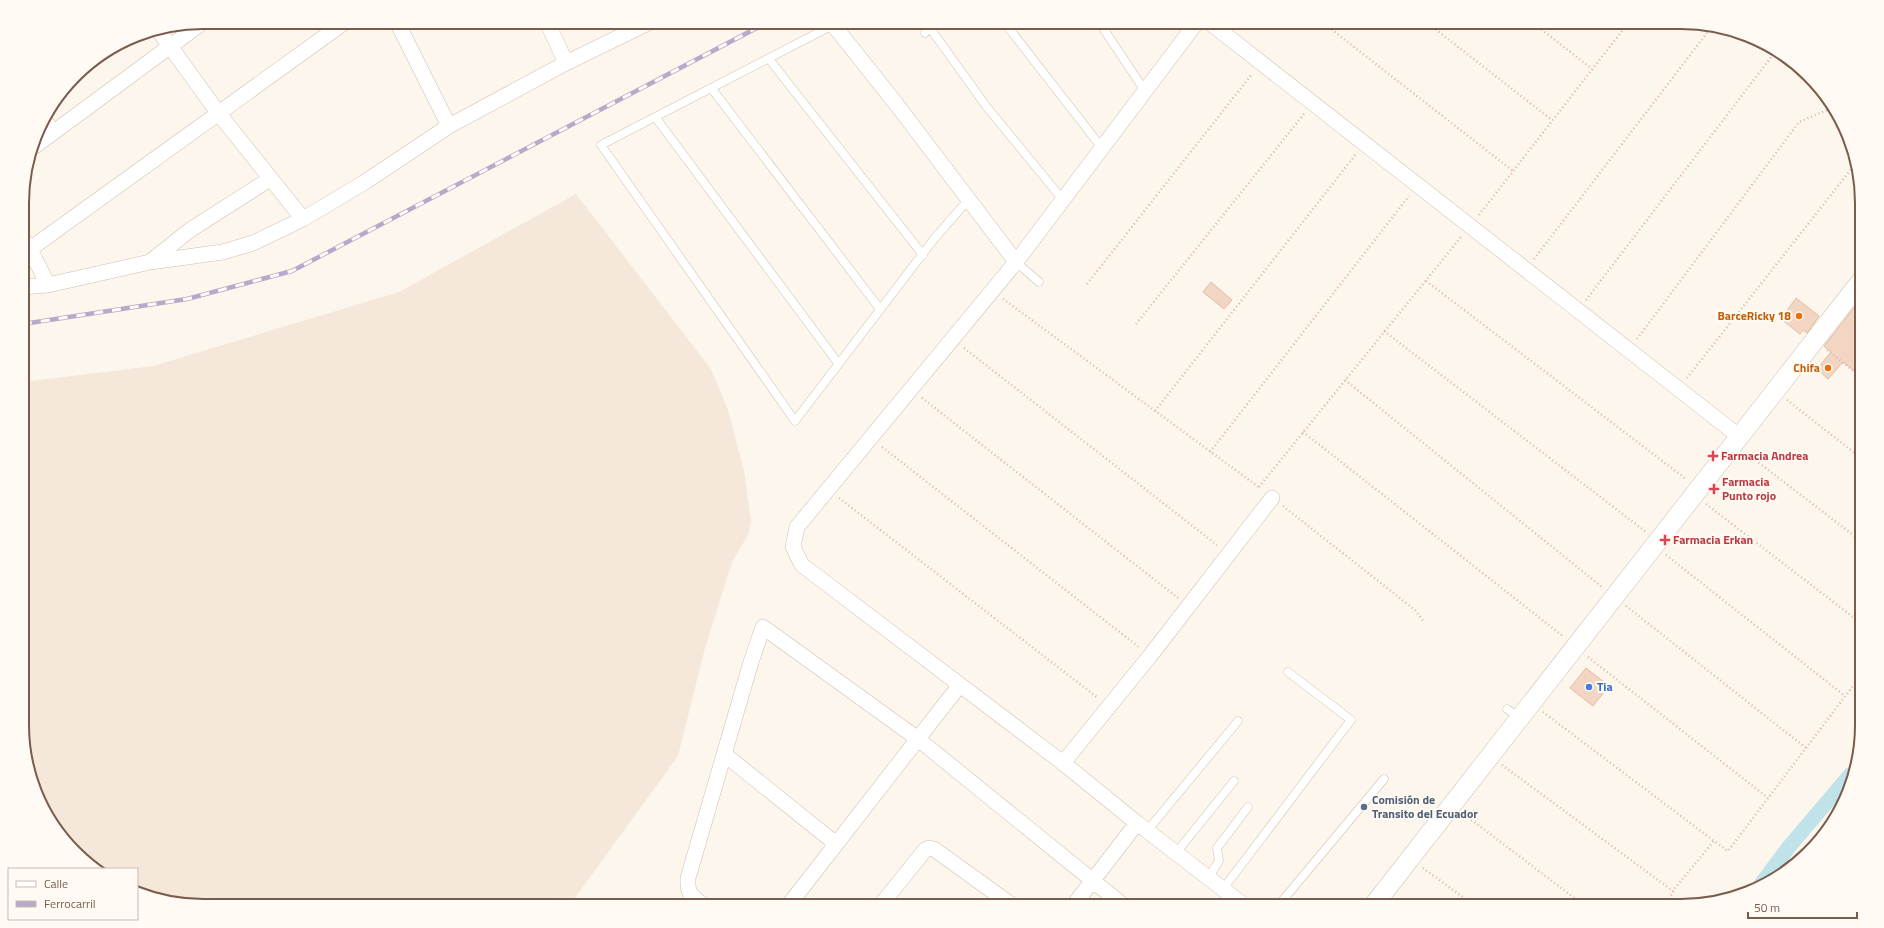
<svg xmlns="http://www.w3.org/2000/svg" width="1884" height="928" viewBox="0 0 1884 928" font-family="'Titillium Web',sans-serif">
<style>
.residential{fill:#f5e8da}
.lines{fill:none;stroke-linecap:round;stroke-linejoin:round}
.canal{stroke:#bfe3e8;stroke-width:15}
.building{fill:#f3d5c3;stroke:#e6bba3}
.service-casing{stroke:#d1beb0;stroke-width:9}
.minor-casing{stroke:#d1beb0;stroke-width:16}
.tertiary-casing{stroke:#d1beb0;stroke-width:20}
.path{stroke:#d9b8a5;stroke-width:2.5;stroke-dasharray:1 3;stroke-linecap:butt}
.service{stroke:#fff;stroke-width:8}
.minor{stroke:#fff;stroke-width:15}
.tertiary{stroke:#fff;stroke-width:19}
.rail-casing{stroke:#b9a8c9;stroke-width:4.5}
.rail{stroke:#fffaf3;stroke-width:3;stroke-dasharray:9;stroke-linecap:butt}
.food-dot{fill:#e8710a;stroke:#fffaf3;stroke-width:1.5}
.health-dot{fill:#e0444e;stroke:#fffaf3;stroke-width:1.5}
.shop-dot{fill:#3f7fe0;stroke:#fffaf3;stroke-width:1.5}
.service-dot{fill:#5c6f8a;stroke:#fffaf3;stroke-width:1.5}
.labels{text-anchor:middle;stroke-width:4;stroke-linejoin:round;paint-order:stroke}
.food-label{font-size:12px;font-weight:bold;fill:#c56008;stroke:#fffaf3;text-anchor:end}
.health-label{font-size:12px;font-weight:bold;fill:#be3a42;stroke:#fffaf3;text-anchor:start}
.shop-label{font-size:12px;font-weight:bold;fill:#366cbe;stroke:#fffaf3;text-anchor:start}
.service-label{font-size:12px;font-weight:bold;fill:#4e5e75;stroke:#fffaf3;text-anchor:start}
.rim{fill:none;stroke:#7a5c4d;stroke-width:2}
</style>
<rect width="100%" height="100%" fill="#fdf6ec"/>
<path class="residential" d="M576,194l135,175 17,41 16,61 7,50 -3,14 -16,27 -27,86 -27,108 -109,150h-366l-66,-15v-22h-36l-42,-34 -23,-41 -12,-45 -1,-367 130,-16 246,-74z"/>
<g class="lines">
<path class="canal" d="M1759,887l29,-39 62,-73"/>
</g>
<path class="building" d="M1211,282l21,18 -8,9 -21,-17z
M1796,298l23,18 -12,17 -4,-3 -3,4 -19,-15z
M1861,299v77l-18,-14 -15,17 -11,-10 14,-17 -7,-6z
M1586,668l23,18 -16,20 -23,-18z"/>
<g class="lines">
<defs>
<path id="service" d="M1004,22l98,126
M1099,22l46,69
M835,24l-234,121 194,276 139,-182 34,-39
M925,33l5,-5 56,78 77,94
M769,59l154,196
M712,89l168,220
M656,118l182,245
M1016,262l23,20
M1507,709l13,9
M1147,831l91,-110
M1176,853l58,-72
M1208,878l11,-17 -2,-13 31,-41
M1223,889l128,-169 -63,-48
M1278,906l106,-127"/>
<path id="minor" d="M397,22l52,104
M547,22l19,41
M831,22l66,83 119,157
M1197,22l-181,240 -219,265 -4,20 9,18 261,198 74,60 108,83
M1209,22l531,415
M159,31l60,83 84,105
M44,119l9,13
M35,146l168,-124
M23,239l7,10 18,36
M30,249l315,-227
M151,261l39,-31 80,-51
M23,287l25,-2 102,-23 73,-10 30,-9 50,-24 62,-37 84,-56 117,-63 84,-41
M724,754l111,89
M1063,763l87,-107 122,-158
M705,906c-13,-9 -18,-11 -17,-28l63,-216 12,-35 155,112 206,167
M788,906l171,-220
M880,906l45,-56 4,-2 5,1 79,57
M1073,906l64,-83"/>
<path id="tertiary" d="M1373,906l488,-625"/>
</defs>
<use href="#service" class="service-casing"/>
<use href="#minor" class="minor-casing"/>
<use href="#tertiary" class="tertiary-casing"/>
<path class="path" d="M1322,22l191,149
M1426,22l126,98
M1532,22l60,47
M1479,215l150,-193
M1534,259l176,-230
M1426,281l260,198
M1087,284l165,-210
M1003,299l257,189
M1586,300l189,-248
M1136,324l168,-210
M1384,331l262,201
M1637,339l162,-217 28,-12 2,-10
M964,348l253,197
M1827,350l34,27
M1687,378l169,-215
M1345,380l257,207
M922,398l256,200
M1787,400l74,58
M1155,411l201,-257
M1303,432l261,205
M882,447l258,201
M1210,452l199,-256
M1746,453l115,88
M1259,487l202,-250
M839,498l259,200
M1706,504l156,120
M1283,506l132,104 9,12
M1666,555l179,141
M1626,606l180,142
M1588,657l180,141
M1543,712l171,129
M1502,765l171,126
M1465,815l120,91
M1423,868l52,38
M1665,906l10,-18 39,-47 14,10 134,-177"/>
<use href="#service" class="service"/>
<use href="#minor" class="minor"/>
<use href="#tertiary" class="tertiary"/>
<defs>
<path id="rail" d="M23,324l164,-25 105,-28 476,-249"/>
</defs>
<use href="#rail" class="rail-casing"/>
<use href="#rail" class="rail"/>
</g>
<g class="food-dot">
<circle cx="1799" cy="316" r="4"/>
<circle cx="1828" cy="368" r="4"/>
</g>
<g class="health-dot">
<path d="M1711 450h4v4h4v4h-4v4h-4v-4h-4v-4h4z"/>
<path d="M1712 483h4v4h4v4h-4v4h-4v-4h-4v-4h4z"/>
<path d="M1663 534h4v4h4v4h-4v4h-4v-4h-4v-4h4z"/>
</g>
<circle class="shop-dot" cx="1589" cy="687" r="4"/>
<circle class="service-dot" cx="1364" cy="807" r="4"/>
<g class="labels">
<g class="food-label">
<text x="1791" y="320">BarceRicky 18</text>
<text x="1820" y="372">Chifa</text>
</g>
<g class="health-label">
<text x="1721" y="460">Farmacia Andrea</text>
<text x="1722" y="486">Farmacia<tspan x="1722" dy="14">Punto rojo</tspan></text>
<text x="1673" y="544">Farmacia Erkan</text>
</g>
<g class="shop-label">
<text x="1597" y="691">Tia</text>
</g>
<g class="service-label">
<text x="1372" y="804">Comisión de<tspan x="1372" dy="14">Transito del Ecuador</tspan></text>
</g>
</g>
<path d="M0 0H1884V928H0ZM203 29H1681A174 174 0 0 1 1855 203V725A174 174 0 0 1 1681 899H203A174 174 0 0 1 29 725V203A174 174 0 0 1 203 29Z" fill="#fffaf3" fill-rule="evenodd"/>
<path class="rim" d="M203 29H1681A174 174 0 0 1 1855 203V725A174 174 0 0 1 1681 899H203A174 174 0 0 1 29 725V203A174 174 0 0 1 203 29Z"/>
<rect x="8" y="868" width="130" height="52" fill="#fffaf3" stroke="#cabbb1"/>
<rect x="16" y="881" width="20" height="6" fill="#ffffff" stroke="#cabbb1"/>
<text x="44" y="888" font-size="12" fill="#7a5c4d">Calle</text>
<rect x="16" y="901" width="20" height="6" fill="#b9a8c9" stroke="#cabbb1"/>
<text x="44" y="908" font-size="12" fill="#7a5c4d">Ferrocarril</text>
<path d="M1748 912v6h109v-6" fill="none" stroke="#7a5c4d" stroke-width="2"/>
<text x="1754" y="912" font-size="12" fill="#7a5c4d" stroke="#fffaf3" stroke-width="3" paint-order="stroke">50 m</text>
</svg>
